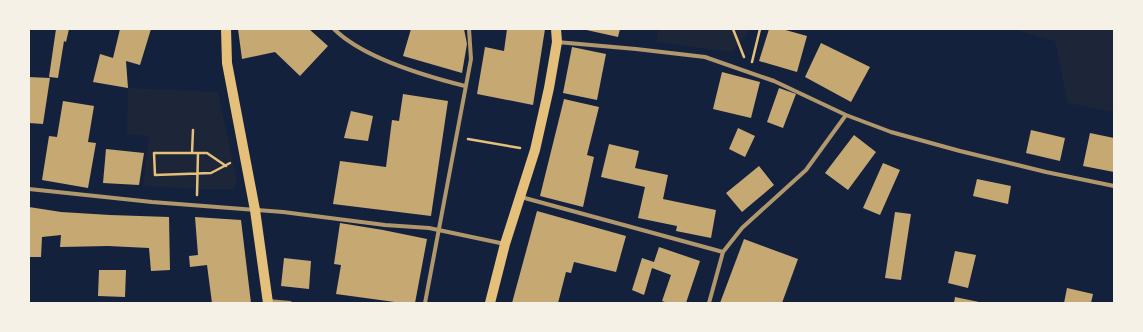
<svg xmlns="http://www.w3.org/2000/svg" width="1143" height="332" viewBox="0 0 1143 332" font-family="Roboto,sans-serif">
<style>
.green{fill:#1d2539}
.building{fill:#c6a872}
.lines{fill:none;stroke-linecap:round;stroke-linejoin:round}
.path{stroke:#e5c07b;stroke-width:2.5}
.minor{stroke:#b1986c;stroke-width:4}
.primary{stroke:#e5c07b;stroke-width:10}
</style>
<rect width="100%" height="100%" fill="#14213d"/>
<path class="green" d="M658,29h92l-4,7 -14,16 -76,-10z
M1012,29h102v83l-46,-9 -13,-62z
M128,88l90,4 19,90 -4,7h-31l-59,-3 6,-50 -22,-2z"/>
<path class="building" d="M56,29h13l-3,13 -2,-1 -6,37 -9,-1z
M120,29h31l-11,36 -14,-4 2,27 -35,-6 7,-28 13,4z
M238,29h71l19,17 -28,30 -25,-24 -33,7z
M411,29h53l3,15 -5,29 -59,-17z
M507,29h38l-12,76 -56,-11 8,-47 19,4z
M582,29h38l-2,8z
M769,29h13l25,7 -10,36 -38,-11z
M821,43l49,24 -19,35 -46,-25z
M572,47l34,7 -9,46 -34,-7z
M722,72l38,10 -9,36 -38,-9z
M29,77l21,1 -7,46 -14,-1z
M779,88l17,6 -13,34 -16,-6z
M403,94l45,7 -17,115 -98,-12 7,-43 46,6 6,-47 7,1z
M564,99l35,8 -12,48 7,2 -11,50 -43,-11z
M63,101l31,5 -6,36 8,1 -8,45 -46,-8 7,-44 8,1z
M351,111l22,5 -5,25 -24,-3z
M738,128l17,8 -10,21 -16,-8z
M1031,130l34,8 -5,23 -34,-8z
M1090,133l24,5v34l-31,-6z
M854,135l22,17 -28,38 -23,-17z
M609,144l30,7 -4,17 33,7 -5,24 53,11 -5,28 -35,-7 1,-5 -39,-8 7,-31 -44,-10z
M106,149l38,4 -5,32 -36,-2z
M883,163l17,7 -20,45 -17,-7z
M759,166l15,19 -32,27 -16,-19z
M977,179l34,7 -3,18 -35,-8z
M29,207l32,5 49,3 59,2 1,53 -19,1 -2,-23 -41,-2 -48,1 1,-12 -19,2 -1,20h-12z
M537,211l89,25 -10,36 -42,-10 -3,11 -5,-1 -8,31h-46z
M895,212l16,2 -10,66 -16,-2z
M195,217l46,3 10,83h-39l-5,-38 -17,2 -1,-11 9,-1z
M340,223l43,7 44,9 -12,64h-13l-66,-9 5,-29 -7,-1z
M744,239l54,20 -16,44h-62z
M659,247l41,14 -14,42h-18l-6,-2 9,-26 -19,-7 -8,27 -12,-5 10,-32 12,4z
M955,251l21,4 -8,33 -20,-5z
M284,258l27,3 -2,28 -28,-3z
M99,270h27l-1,27 -27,-1z
M1067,288l26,6 -2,9h-27z
M955,297l24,5v1h-25z"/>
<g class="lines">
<path class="path" d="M733,29l11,28
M752,62l8,-33
M193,130l-1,23h-38l1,22 56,-2 19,-10
M468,139l52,9
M192,153h15l19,13
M197,195l1,-42"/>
<path class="minor" d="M334,29c29,29 91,47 131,57
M557,42l79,7 69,8 69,24 72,34 45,17 69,19 86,21 68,14
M29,189l123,13 131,10 102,13 44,3 76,16
M521,197l202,55
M268,301l22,2
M425,303l46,-244 -2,-30
M709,303l14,-51 19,-24 64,-58 40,-55"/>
<path class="primary" d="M226,29l1,34 28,147 13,93
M490,303l15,-59 30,-94 14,-62 8,-46 -1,-13"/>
</g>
<rect width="1143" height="332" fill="none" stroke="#f6f1e7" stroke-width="60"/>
</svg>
